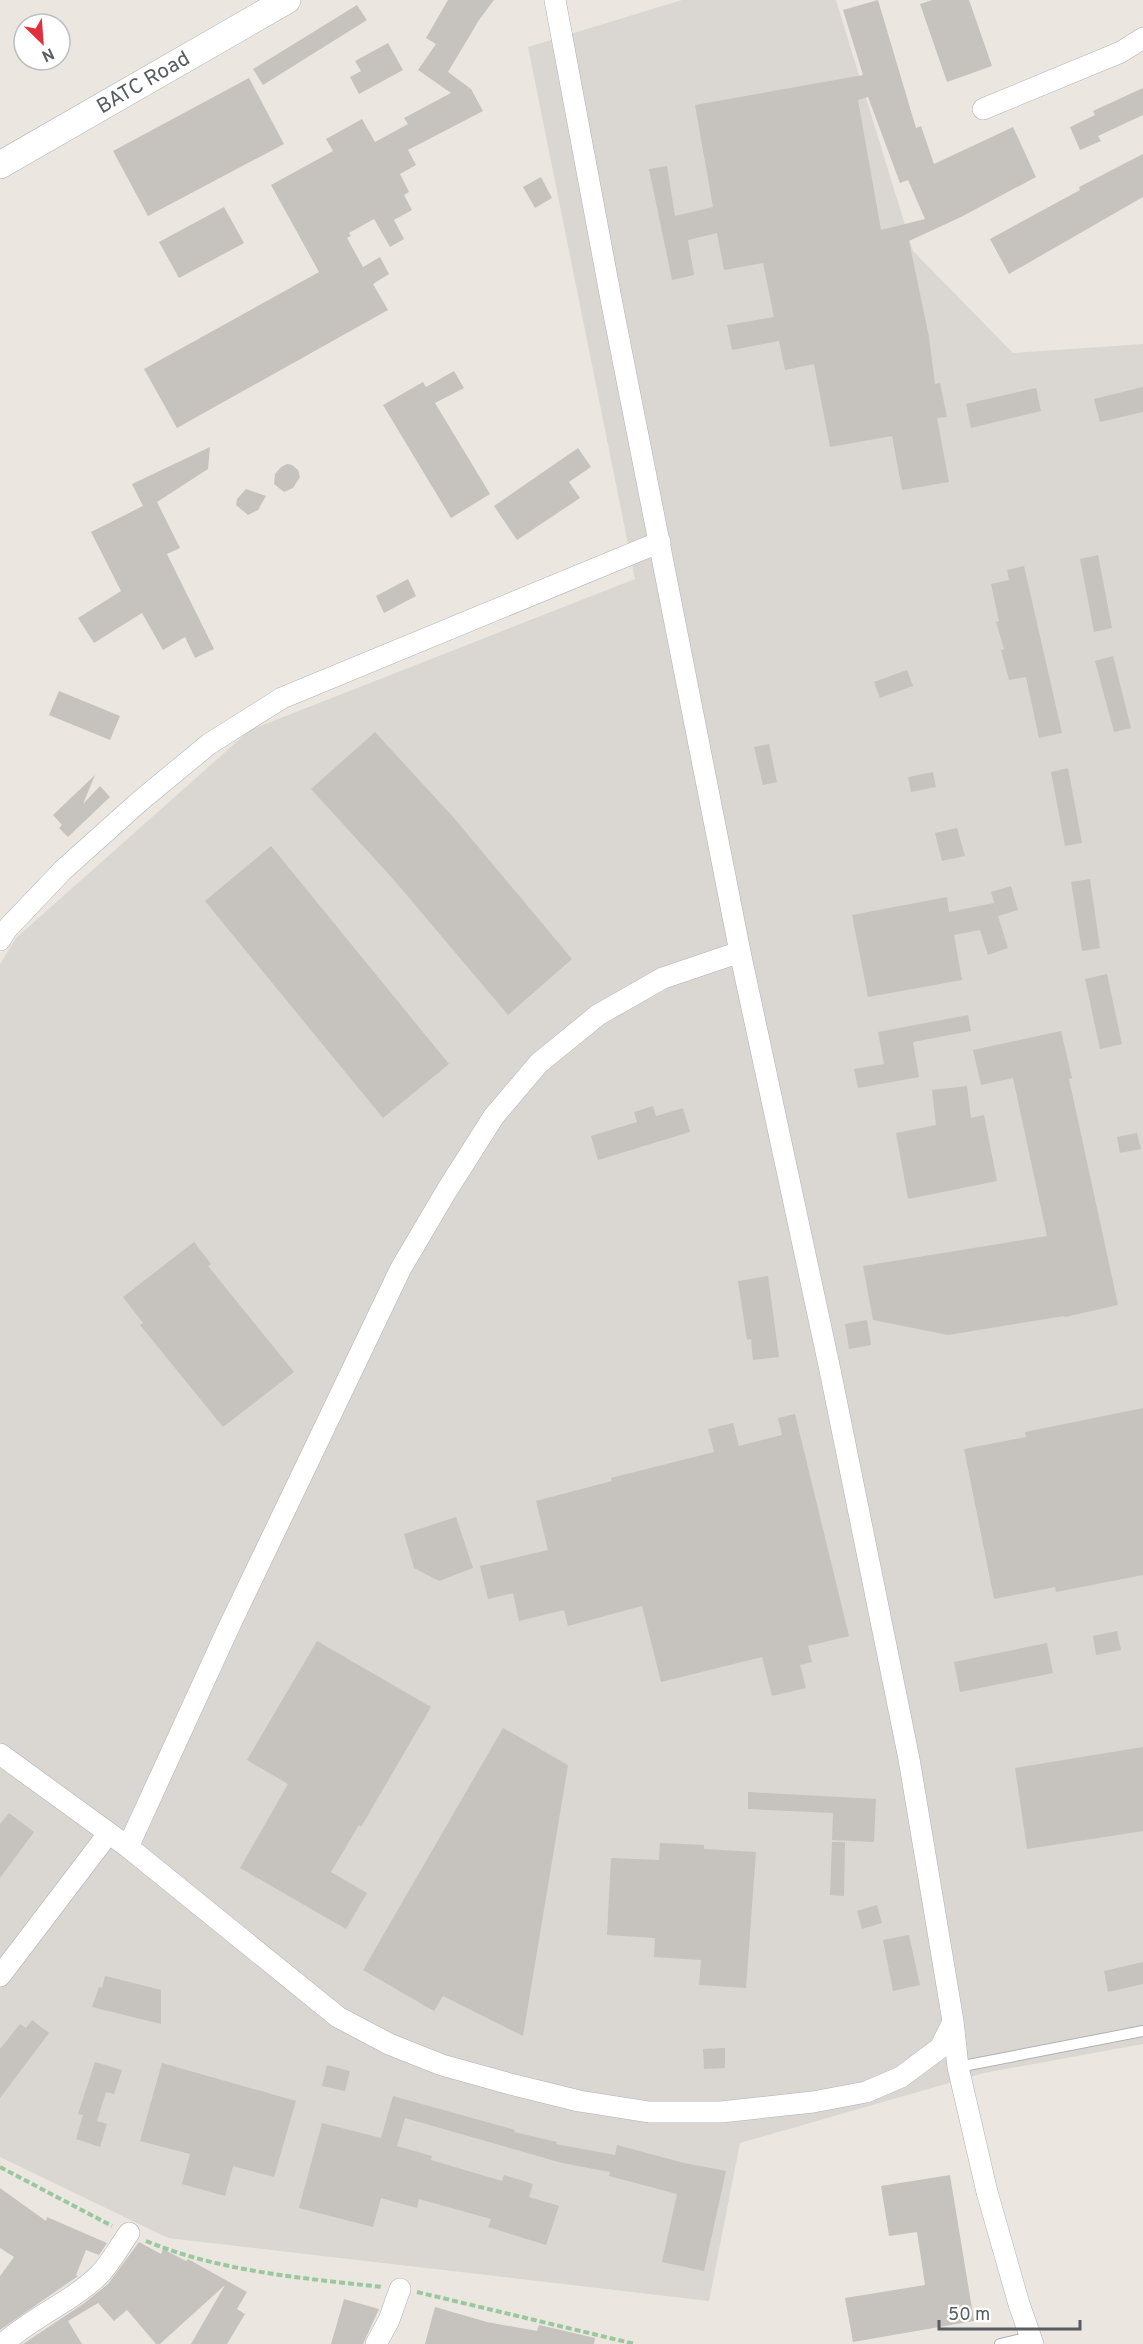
<svg xmlns="http://www.w3.org/2000/svg" width="1143" height="2344" viewBox="0 0 1143 2344" font-family="Overpass,sans-serif">
<style>
.industrial{fill:#dad6d2}
.building{fill:#c6c2bd;fill-rule:evenodd}
.lines{fill:none;stroke-linecap:round;stroke-linejoin:round}
.service-casing{stroke:#aeb2b5;stroke-width:12}
.minor-casing{stroke:#aeb2b5;stroke-width:22}
.tertiary-casing{stroke:#aeb2b5;stroke-width:28}
.path{stroke:#99c89f;stroke-width:4;stroke-dasharray:6 3;stroke-linecap:butt}
.service{stroke:#fff;stroke-width:10}
.minor{stroke:#fff;stroke-width:21}
.tertiary{stroke:#fff;stroke-width:27}
.labels{text-anchor:middle;stroke-width:5;stroke-linejoin:round;paint-order:stroke}
.street-label{font-size:21px;fill:#595d60;stroke:#fff}
</style>
<rect width="100%" height="100%" fill="#ebe7e0"/>
<path class="industrial" d="M682,0h154l77,251 100,102 130,-9v1700l-159,29 -244,70 -31,158 -541,-63 -168,-81v-1193l16,-26 234,-208 385,-151 -107,-532z"/>
<path class="building" d="M448,0h46l-15,20 -31,52 23,17 12,22 -75,39 8,15 -16,9 9,18 -5,3 8,15 -18,10 10,19 -14,8 -16,-28 -25,14 2,3 -4,2 16,29 17,-10 9,17 -16,10 15,26 -211,118 -33,-59 175,-97 -48,-87 62,-34 -7,-12 36,-20 13,23 33,-18 -4,-6 47,-25 -33,-23 18,-26 -10,-6z
M878,0l38,128 5,-2 13,38 79,-37 23,50 -75,40 -52,24 20,96 6,47 5,-1 7,34 -10,1 12,64 -47,8 -10,-54 -62,11 -16,-83 -29,6 -6,-29 -47,9 -5,-25 47,-8 -11,-54 -39,7 -7,-37 -29,7 6,35 -22,5 -23,-111 18,-3 8,50 38,-9 -18,-102 168,-30 -20,-65zM868,97l32,86 8,-3 17,39 -44,11 -23,-130z
M932,0h37l23,66 -45,16 -27,-78z
M357,5l10,15 -104,65 -10,-16z
M388,43l15,27 -44,24 -9,-17 11,-6 -6,-10z
M249,78l35,66 -136,72 -35,-65z
M1143,88v27l-45,21 3,5 -21,9 -10,-23 25,-12 -2,-4z
M1143,154v43l-134,77 -19,-35 90,-49 -1,-3z
M541,177l11,21 -17,10 -12,-21z
M224,207l20,36 -65,35 -20,-36z
M454,371l10,17 -29,15 55,91 -39,24 -68,-113 40,-23 3,5z
M1143,387v25l-43,10 -6,-23z
M1036,388l5,23 -70,17 -5,-24z
M210,447l-2,22 -51,33 23,46 -13,6 47,95 -19,9 -10,-21 -22,13 -21,-37 -48,30 -16,-25 43,-27 -30,-59 52,-26 -11,-22z
M578,448l13,19 -22,15 11,16 -63,42 -23,-34z
M287,464l5,1 6,5 2,7 -7,11 -9,4 -10,-8 1,-10 6,-7z
M246,489l20,7 -8,14 -10,5 -12,-10 1,-6z
M1098,555l14,73 -18,4 -14,-73z
M1024,566l38,167 -23,5 -13,-61 -17,3 -8,-30 3,-1 -8,-27 3,-1 -8,-37 18,-4 -2,-10z
M408,579l8,17 -32,17 -8,-17z
M1113,656l18,72 -17,4 -19,-71z
M907,670l6,16 -33,12 -6,-16z
M59,691l61,25 -10,24 -61,-25z
M375,732l79,86 118,141 -64,56 -114,-135 -83,-91z
M769,744l8,38 -14,3 -9,-38z
M1068,768l14,75 -17,3 -14,-74z
M933,772l3,15 -25,5 -3,-15z
M95,775l-12,29 17,-18 10,11 -42,40 -9,-9 3,-3 -9,-10z
M957,828l8,28 -23,5 -7,-28z
M271,846l178,218 -66,54 -178,-217z
M1090,879l10,69 -18,3 -11,-69z
M1011,886l7,24 -20,6 10,32 -20,7 -8,-25 -26,5 8,45 -94,17 -16,-82 95,-18 2,15 45,-9 4,12 -7,-23z
M1107,974l15,70 -22,5 -15,-70z
M968,1015l3,16 -58,11 6,35 -61,11 -4,-19 30,-5 -6,-32z
M1061,1031l11,47 -3,1 49,226 -53,12 -1,-1 -116,19 -75,-15 -10,-54 184,-30 -34,-158 -32,7 -8,-35z
M967,1086l4,32 13,-3 13,66 -89,18 -12,-66 40,-8 -4,-35z
M653,1106l3,10 27,-8 7,24 -92,28 -7,-24 46,-14 -3,-10z
M1137,1133l4,16 -21,4 -3,-16z
M194,1242l17,22 -3,2 86,106 -71,55 -83,-102 3,-2 -20,-26z
M768,1276l11,81 -26,3 -2,-21 -4,1 -9,-59z
M867,1320l4,25 -22,4 -4,-25z
M1143,1408v167l-87,17 -1,-5 -61,12 -30,-150 62,-12 -1,-5z
M795,1414l54,222 -41,10 4,16 -12,3 6,23 -34,8 -10,-39 -101,25 -19,-76 -74,20 -4,-16 -45,11 -6,-28 -25,6 -8,-33 68,-16 -12,-49 76,-20 -1,-3 103,-26 -6,-23 25,-6 6,23 43,-11 -4,-17z
M456,1517l17,51 -34,13 -25,-13 -10,-34z
M1117,1631l4,19 -25,5 -3,-19z
M317,1641l114,66 -70,120 -2,-2 -28,47 36,21 -21,36 -106,-61 48,-84 -41,-24z
M1047,1643l6,30 -93,19 -6,-30z
M503,1728l65,37 -45,271 -80,-40 -9,15 -71,-41z
M1143,1747v84l-116,18 -12,-81z
M748,1792l128,7 -2,43 -42,-2 1,-27 -85,-4z
M9,1813l25,19 -34,46v-54z
M832,1842h13l-1,54 -14,-1z
M660,1843l44,2v4l52,3 -10,136 -47,-3 2,-25 -47,-3 1,-19 -48,-3 4,-77 48,2z
M877,1905l5,18 -20,6 -5,-18z
M909,1935l11,50 -27,6 -10,-51z
M1143,1962v22l-35,8 -4,-21z
M105,1976l56,14v34l-69,-17 7,-20 3,1z
M32,2020l17,13 -49,65v-49l20,-25 6,4z
M725,2048v20l-21,1 -1,-20z
M95,2062l27,8 -8,24 -8,-2 -9,29 10,3 -7,23 -24,-8 7,-24 -5,-1z
M162,2063l134,38 -22,76 -41,-11 -8,30 -43,-12 8,-30 -50,-13z
M327,2065l23,6 -5,20 -23,-5z
M393,2096l122,34 -1,2 43,10 -1,2 59,11 2,-10 67,18 42,8 -22,100 -42,-9 15,-68 -68,-18 1,-4 -48,-9 -157,-45 -8,28 35,10 -1,4 71,21 2,-6 29,9 -4,13 30,9 -13,39 -58,-18 3,-8 -72,-20 -2,9 -36,-10 -8,29 -74,-19 23,-85 59,15z
M950,2175l24,146 -121,21 -8,-44 80,-13 -8,-53 -28,4 -8,-50z
M0,2188l46,33 1,-4 60,26 -8,12 -13,-5 -10,25 2,1 -78,54v-54l14,-19 -14,-9z
M139,2242l22,12 2,-5 23,12 2,-2 59,33 -10,17 8,5 -18,30h-36l34,-59 -65,59h-4l-29,-34 -13,11 -16,-18 -30,18 14,23h-59l60,-40 25,-20z
M344,2299l35,10 -16,35h-32z
M435,2307l52,15 50,9 2,-6 56,13 -1,6h-169z"/>
<g class="lines">
<defs>
<path id="service" d="M958,2067l185,-36
M1000,2344l30,-7"/>
<path id="minor" d="M555,0l56,299 129,653 90,418 79,389 44,262 5,46 29,125 32,112 14,40
M983,109l138,-57 22,-14
M0,940l6,-10 57,-60 77,-69 69,-57 73,-46 378,-156
M0,1754l128,93 210,170 51,27 53,21 68,19 69,17 70,11h72l92,-10 53,-10 35,-15 39,-29 13,-26
M128,1847l100,-218 173,-361 46,-78 47,-74 45,-53 59,-48 65,-37 77,-26
M0,1976l108,-142
M3,2344c29,-27 67,-41 96,-69 11,-11 20,-28 30,-42
M376,2344l13,-24 11,-31"/>
<path id="tertiary" d="M0,165l287,-165"/>
</defs>
<use href="#service" class="service-casing"/>
<use href="#minor" class="minor-casing"/>
<use href="#tertiary" class="tertiary-casing"/>
<path class="path" d="M0,2167l112,59
M146,2241c75,31 157,37 236,46
M417,2292l218,52"/>
<use href="#service" class="service"/>
<use href="#minor" class="minor"/>
<use href="#tertiary" class="tertiary"/>
</g>
<g class="labels">
<g class="street-label">
<text transform="translate(143 82) rotate(-30)" y="7">BATC Road</text>
</g>
</g>
<g transform="translate(42 42) rotate(155)"><circle r="28" fill="#ffffff" stroke="#bdbebf" stroke-width="1.5"/>
<path d="M0-4.5L10 22L0 15L-10 22Z" fill="#e1303d"/>
<text y="-9" font-size="16" font-weight="bold" text-anchor="middle" fill="#595d60">N</text>
</g>
<path d="M939 2320v9h141v-9" fill="none" stroke="#595d60" stroke-width="3"/>
<text x="948" y="2320" font-size="18" fill="#595d60" stroke="#ffffff" stroke-width="4.5" paint-order="stroke">50 m</text>
</svg>
